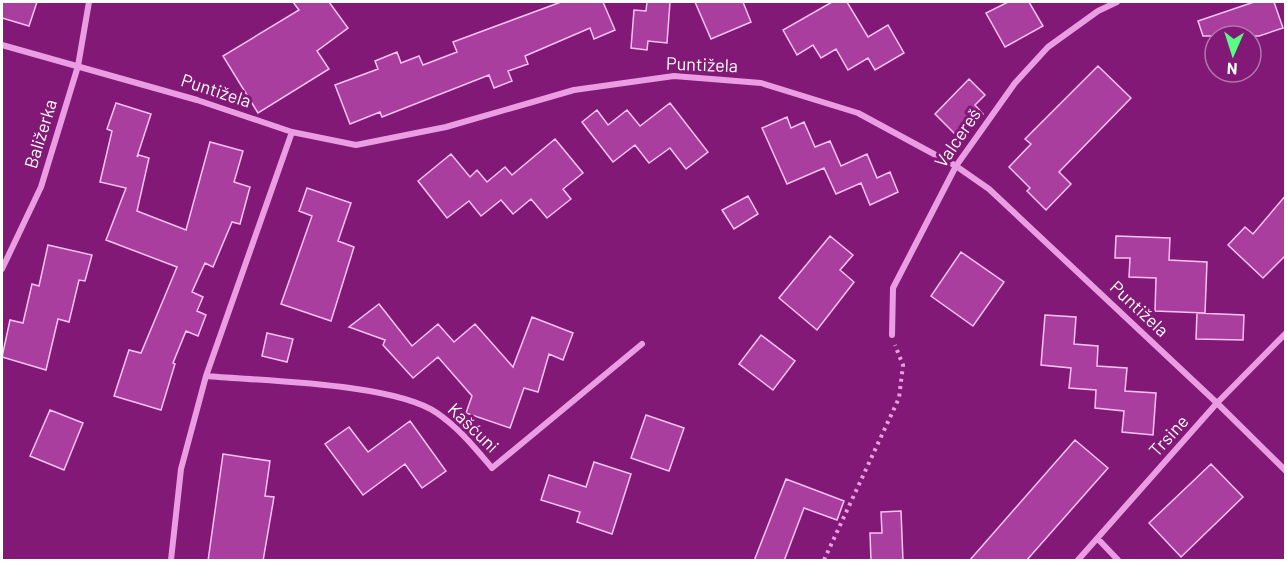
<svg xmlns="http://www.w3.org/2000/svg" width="1287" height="562" viewBox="0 0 1287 562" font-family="Barlow,sans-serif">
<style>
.building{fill:#aa3e9e;stroke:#f8c2f3;stroke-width:1.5}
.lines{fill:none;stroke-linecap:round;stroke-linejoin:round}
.path{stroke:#eb9de3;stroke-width:4;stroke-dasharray:3 4.5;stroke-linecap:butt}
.street{stroke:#eb9de3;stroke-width:6}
.labels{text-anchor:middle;stroke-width:6;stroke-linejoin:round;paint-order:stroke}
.street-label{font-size:18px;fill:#fff;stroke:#821976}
</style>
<rect width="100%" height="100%" fill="#821976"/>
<path class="building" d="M2,2h35l-8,24 -27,-8z
M293,2h36l19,26 -31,23 12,18 -71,44 -35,-57 76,-46z
M561,2h42l12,28 -21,9 -4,-11 -65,28 3,8 -20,7 4,10 -18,7 -5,-13 -107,42 -2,-5 -30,12 -15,-39 43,-16 -3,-8 22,-9 4,11 18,-7 4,9 34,-13 -4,-10z
M647,2h23l-3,41 -19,-2 -1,9 -16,-2 3,-38 12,1z
M695,2h48l8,20 -40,17z
M832,2h15l21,35 20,-12 16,28 -29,17 -7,-12 -20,12 -12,-21 -15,9 -8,-13 -16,10 -14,-25z
M1008,2h21l14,24 -38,21 -19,-34z
M1254,2h20l9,26 -24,8h-56l-5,-15z
M1098,66l33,32 -72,74 12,12 -25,26 -19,-19 3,-3 -21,-21 22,-23 -6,-5z
M969,79l16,16 -10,10 8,9 -24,24 -24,-24z
M116,103l35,11 -14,43 2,-2 10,3 -12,53 49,19 24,-88 33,9 -9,31 16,5 -10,37 -8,-2 -19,45 -8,-4 -13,29 11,5 -6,14 9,4 -8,21 -12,-5 -13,32 2,1 -14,46 -47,-14 15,-46 12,3 36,-86 -71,-27 20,-52 -26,-6 12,-51 -5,-2z
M670,103l38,49 -22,17 -16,-21 -21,15 -14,-18 -22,17 -31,-40 15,-12 11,15 19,-15 13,16z
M787,117l4,11 13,-6 11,25 15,-6 11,25 26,-12 10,24 13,-6 8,20 -28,13 -9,-22 -25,11 -12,-26 -37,16 -25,-56z
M555,139l28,34 -20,16 8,10 -24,19 -16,-19 -18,15 -12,-14 -20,16 -12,-15 -22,17 -29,-37 33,-27 19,23 7,-7 10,12 18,-15 7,8z
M307,188l44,15 -13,38 16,6 -23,74 -50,-17 31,-88 -13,-5z
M1286,195v60l-23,23 -35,-33 17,-18 8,7z
M748,196l10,18 -24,15 -12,-19z
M830,236l23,19 -13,15 14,12 -37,48 -38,-32z
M1116,236l54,2 -1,22 38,2 -2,51 -50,-2 1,-33 -27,-1 1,-19h-15z
M48,245l44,10 -7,26 -6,-1 -10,42 -11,-3 -12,51 -44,-13 8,-37 13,3 9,-39 7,2z
M961,252l43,30 -31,44 -42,-30z
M379,304l33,42 26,-22 16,18 21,-18 38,43 19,-50 41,16 -10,27 -14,-6 -11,38 -14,-4 -14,40 -44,-15 6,-17 -34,-39 -25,21 -30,-33 2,-5 -36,-13z
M1197,313l47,2 -1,25 -47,-1z
M1045,315l31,2 -2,27 24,2 -1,20 30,2 -2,23 31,2 -3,42 -31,-3 2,-21 -29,-3 1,-18 -27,-2 2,-20 -30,-3z
M267,333l26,6 -6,23 -25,-6z
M761,335l34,26 -22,29 -34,-26z
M50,410l33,13 -19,47 -34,-14z
M646,415l38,13 -15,43 -38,-13z
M410,421l36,50 -24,17 -17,-24 -42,31 -38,-51 24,-17 19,25z
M1075,440l33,28 -82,93h-57z
M223,454l47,7 -5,35 9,1 -11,64h-55z
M594,462l37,12 -19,60 -35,-12 3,-10 -39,-12 8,-25 37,12z
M1211,464l32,33 -62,60 -32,-34z
M786,479l58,22 -7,19 -33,-12 -20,53h-30z
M901,511l2,50h-32l-1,-28h12l-1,-21z"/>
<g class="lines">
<path class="path" d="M824,560l75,-162 4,-33 -8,-20"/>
<path class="street" d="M2,45l195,55 95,32 64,13 90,-18 128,-37 100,-14 87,7 97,30 98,53 33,23 228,214 69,68
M2,269l39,-82 37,-121 11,-64
M892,335l1,-47 63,-122 59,-83 33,-36 50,-36 19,-9
M206,376c56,5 188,7 231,37 22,15 38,35 55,55l150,-124
M1098,539l20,21
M171,560l10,-91 25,-93 86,-244
M1078,560l139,-157 69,-70"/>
</g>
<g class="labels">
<g class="street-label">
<text transform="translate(702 65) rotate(2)" y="6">Puntižela</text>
<text transform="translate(216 91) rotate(18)" y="6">Puntižela</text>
<text transform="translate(41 134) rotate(-73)" y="6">Baližerka</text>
<text transform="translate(958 138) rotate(-56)" y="6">Valcereš</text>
<text transform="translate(1139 309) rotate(43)" y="6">Puntižela</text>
<text transform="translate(473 428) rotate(44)" y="6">Kašćuni</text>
<text transform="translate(1169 436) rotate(-48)" y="6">Trsine</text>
</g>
</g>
<rect width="1287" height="562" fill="none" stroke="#ffffff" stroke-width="6"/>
<g transform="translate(1233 54) rotate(183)"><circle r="28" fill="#821976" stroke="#b475ad" stroke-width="1.5"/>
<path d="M0-4.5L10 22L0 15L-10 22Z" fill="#58fe84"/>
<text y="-9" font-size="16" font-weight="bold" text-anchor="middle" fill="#ffffff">N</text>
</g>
</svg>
